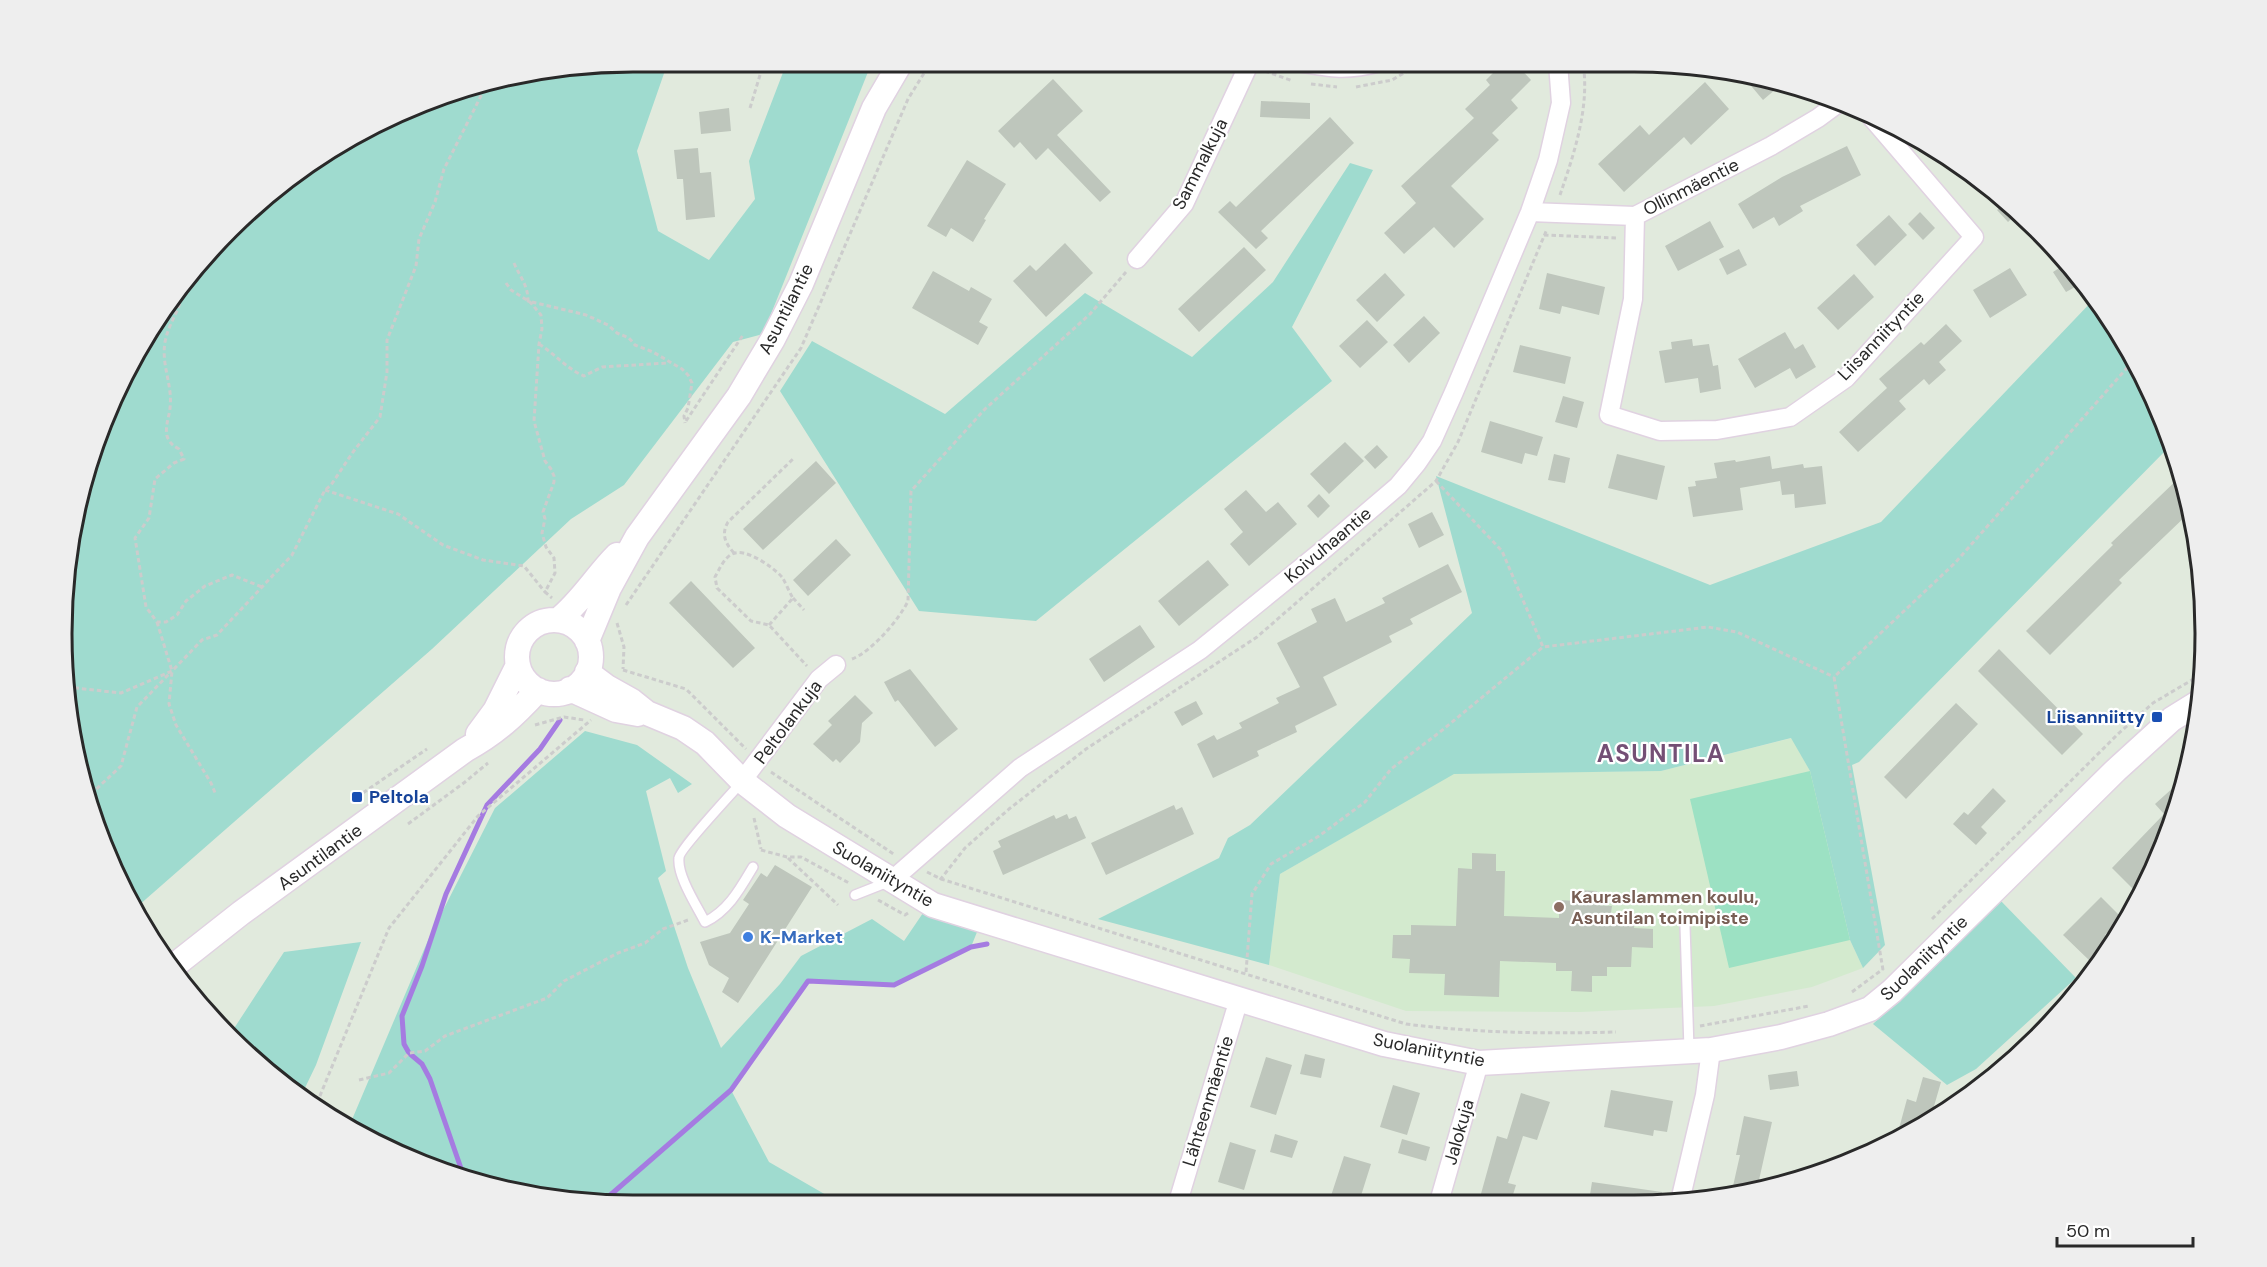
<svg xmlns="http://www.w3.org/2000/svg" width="2267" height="1267" viewBox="0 0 2267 1267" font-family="'DM Sans',sans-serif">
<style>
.education{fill:#d3eace}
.green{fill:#9fdbcf}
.pitch{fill:#9ce1c3}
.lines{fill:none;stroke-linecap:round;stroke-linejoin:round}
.stream{stroke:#a57be1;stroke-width:5}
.building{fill:#bec6bc}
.lane-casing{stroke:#e0d2e1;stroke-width:12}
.street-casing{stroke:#e0d2e1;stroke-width:21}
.secondary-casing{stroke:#e0d2e1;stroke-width:27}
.path{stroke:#ccc;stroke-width:3;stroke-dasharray:4.5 3;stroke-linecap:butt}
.lane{stroke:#fff;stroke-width:9}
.street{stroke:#fff;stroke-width:18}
.secondary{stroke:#fff;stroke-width:24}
.transit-dot{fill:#1a4fb4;stroke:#fff;stroke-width:2}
.education-dot{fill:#8d6e63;stroke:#fff;stroke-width:2}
.shop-dot{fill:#3f7fe0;stroke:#fff;stroke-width:2}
.labels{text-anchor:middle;stroke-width:4.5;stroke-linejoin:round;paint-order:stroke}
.street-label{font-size:18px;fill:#292929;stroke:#fff}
.transit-label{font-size:18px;font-weight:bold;fill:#164399;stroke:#fff;text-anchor:end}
.education-label{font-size:18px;font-weight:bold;fill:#785e54;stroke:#fff;text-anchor:start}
.shop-label{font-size:18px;font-weight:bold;fill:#366cbe;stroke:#fff;text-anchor:start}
.district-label{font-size:24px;font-weight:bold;letter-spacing:1.5px;fill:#744f75;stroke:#fff}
.rim{fill:none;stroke:#292929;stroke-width:3}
</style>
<rect width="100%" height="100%" fill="#e1eadd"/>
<path class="education" d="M1792,738l18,33 40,169 13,28 -51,19 -98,19 -134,6 -174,-1 -137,-46 11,-91 174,-101 207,-2z"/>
<path class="green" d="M633,62h35l-31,89 21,80 51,29 46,-61 -6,-38 38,-99h85l-109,272 -30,8 -109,143 -53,34 -139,130 -294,257 -33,-53 -42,-182 18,-185 77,-170 127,-136 164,-88z
M1350,163l23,7 -81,157 40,54 -296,240 -117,-10 -139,-220 32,-50 133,73 140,-121 107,64 81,-75z
M2095,298l51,82 25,65 -312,317 -7,3 33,180 -22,23 -13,-28 -40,-169 -19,-33 -130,33 -207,3 -174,100 -11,91 -171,-46 121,-61 9,-20 22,-13 222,-212 -36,-137 274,109 171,-63z
M585,731l52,14 55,39 -14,9 -8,-15 -24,13 20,80 -8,7 30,90 33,80 59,-64 21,-28 71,-37 32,22 19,-28 54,19 -6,15 -77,38 -86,-3 -77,108 38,72 71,41 -120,1 -9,-8 -9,8h-106l-111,-18 -137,-57 81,-191 66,-130z
M2000,900l76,78 -100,91 -29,16 -74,-61z
M361,942l-45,123 -13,27 -72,-59 53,-81z"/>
<path class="pitch" d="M1810,771l40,169 -121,28 -39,-169z"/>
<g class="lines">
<path class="stream" d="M464,1177l-34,-98 -8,-15 -13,-11 -5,-9 -2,-28 20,-50 24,-72 41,-89 53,-56 20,-29
M600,1204l131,-114 77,-109 86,4 77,-38 16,-3"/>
</g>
<path class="building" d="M1503,63h12l16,17 -20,20 7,8 -26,25 7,7 -48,46 33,33 -30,29 -20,-21 -30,27 -20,-21 32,-30 -15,-17 73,-68 -9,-9 25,-24 -4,-5z
M1741,74l41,7 2,1 -21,18z
M1053,79l30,32 -26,24 54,57 -11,10 -52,-54 -12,12 -16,-18 -6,6 -16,-17z
M1705,82l24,27 -38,36 -7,-8 -60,55 -26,-28 42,-39 9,10z
M1261,101l49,2v16l-50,-2z
M729,108l2,23 -30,3 -2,-22z
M1330,117l24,26 -93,88 7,7 -12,11 -38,-37 12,-11 6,6z
M1847,146l14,29 -61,31 3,5 -24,15 -5,-9 -21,12 -15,-25 44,-27z
M698,148l2,25 11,-1 4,45 -29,3 -3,-41h-6l-3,-29z
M967,160l39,24 -22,35 2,1 -13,22 -22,-14 -5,9 -19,-11z
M2008,201l10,11 -10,10 -11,-12z
M1920,212l15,16 -12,12 -15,-16z
M1889,215l18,20 -32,31 -19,-21z
M1710,221l14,26 -46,24 -13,-25z
M1065,243l28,30 -47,44 -33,-36 17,-16 6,6z
M1244,247l22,23 -67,62 -21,-23z
M1739,249l8,16 -20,10 -8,-16z
M2067,263l17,19 -18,10 -13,-20z
M2010,268l17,27 -37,23 -17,-28z
M933,271l36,20 2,-4 21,12 -13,23 9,5 -10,18 -66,-37z
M1385,273l20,22 -28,27 -21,-22z
M1547,273l58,14 -6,28 -37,-9 -2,8 -21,-5z
M1854,274l20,23 -36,33 -21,-22z
M1424,316l16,17 -31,30 -16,-18z
M1367,320l21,22 -28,26 -21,-22z
M1946,324l16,17 -23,21 7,8 -17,15 -5,-6 -25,22 7,8 -48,43 -19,-20 48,-44 -8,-9 42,-37 3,3z
M1785,332l10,17 8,-5 13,23 -20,12 -6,-11 -35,20 -17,-29z
M1692,339l1,7 16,-2 4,22 5,-1 3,24 -21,4 -2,-15 -33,5 -6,-32 13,-2 -1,-7z
M1520,345l51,12 -6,27 -52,-12z
M1563,396l21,6 -7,26 -22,-6z
M1490,421l53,16 -6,19 -12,-3 -3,11 -41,-12z
M1345,442l19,19 -35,33 -19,-20z
M1377,445l11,12 -13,12 -11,-12z
M1554,454l16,4 -5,25 -17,-3z
M1617,454l48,12 -8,34 -49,-12z
M1770,456l2,13 31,-5 1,4 18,-2 4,38 -31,4 -1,-14 -12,1 -2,-14 -40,7 3,22 -50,7 -5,-30 8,-1 -1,-5 22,-3 -3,-15 21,-3 1,2z
M816,461l20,22 -73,67 -20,-21z
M2182,475l8,37 -71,68 3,3 -72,72 -24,-24 87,-86 -2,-2z
M1246,490l20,22 12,-10 19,22 -48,42 -19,-22 13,-12 -19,-23z
M1319,494l11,12 -12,12 -11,-12z
M1432,512l12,23 -25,13 -11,-24z
M836,539l15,16 -43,41 -15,-16z
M1208,560l21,25 -50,41 -21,-25z
M1448,564l14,28 -52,27 3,5 -24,12 3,6 -69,35 14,28 -42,21 2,6 -40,19 2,5 -46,22 -16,-34 17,-9 3,5 25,-12 -3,-5 40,-20 -3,-5 24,-11 -23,-44 40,-21 -6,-13 24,-11 11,24 39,-19 -3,-5z
M691,581l64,67 -22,20 -64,-65z
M1140,625l15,22 -51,35 -15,-23z
M1999,649l84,85 -21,21 -84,-84z
M910,669l48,60 -23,18 -37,-47 -3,2 -11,-20z
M855,695l18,18 -11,10 -2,19 -20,21 -4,-4 -3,3 -20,-18 19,-19 -4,-4z
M1196,701l7,13 -21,12 -8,-14z
M1956,703l22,21 -72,75 -22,-22z
M2185,777l-10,40 -28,63 -12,11 -23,-23 52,-54 -9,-10z
M1993,788l13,13 -25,26 6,6 -11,12 -23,-21 11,-12 4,3z
M1174,805l2,5 6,-3 12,27 -88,41 -15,-32z
M1067,814l2,5 7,-3 10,22 -83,37 -10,-24 8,-4 -3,-6 56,-26 2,4z
M1472,853l24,1v17h9l-1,45 55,2v-18l18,1v-11l20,1 -1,14 16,1 -1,7 24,1 -1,14 19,1v19l-21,-1 -1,20h-24v9h-15v16l-21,-1 1,-20h-16v-8l-56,-2 -1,36 -55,-2 1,-21 -36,-1 1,-14 -18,-1 1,-23h18v-10l45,1 2,-58 14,1z
M775,865l37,22 -74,116 -16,-11 7,-14 -20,-13 -9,-23 30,-9 19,-29 -6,-4 18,-27 6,4z
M2101,897l21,21 -17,17 7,6 -21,21 -28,-27z
M1305,1054l20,5 -4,19 -21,-4z
M1266,1057l26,8 -16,50 -26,-8z
M1797,1071l2,15 -29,4 -2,-15z
M1923,1077l18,5 -11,38 -33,16 10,-37 9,3z
M1393,1085l27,8 -13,42 -27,-8z
M1611,1090l62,11 -6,31 -13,-2 -1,6 -49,-9z
M1521,1093l29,9 -13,38 -14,-4 -15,47 8,2 -5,16h-32l18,-65 10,3z
M1744,1116l28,6 -15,67 -26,6 9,-40h-4z
M1275,1134l23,7 -6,17 -22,-6z
M1402,1139l28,8 -4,14 -28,-8z
M1230,1142l26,8 -12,40 -26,-8z
M1344,1156l27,8 -12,38h-30z
M1592,1182l70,10 -1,9h-72z"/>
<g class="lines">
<defs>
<path id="lane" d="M741,783c-9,10 -62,67 -62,75 -2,18 18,48 26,64 23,-11 35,-33 48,-55
M855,895l33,-13
M1685,926l4,123"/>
<path id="street" d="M1298,62c33,6 49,9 82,0
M1530,212l105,4 136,-70 47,-28 19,-14
M1635,216l-2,83 -24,116 51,16 57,-1 73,-13 56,-39 128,-141 -102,-119
M1137,259l47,-55 66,-142
M742,781l77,-102 17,-14
M891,881l129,-113 180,-118 122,-99 76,-65 19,-23 15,-22 22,-49 76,-180 18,-52 13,-57 -3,-40
M1680,1201l25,-106 6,-45
M1178,1202l61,-203
M1439,1202l40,-139"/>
<path id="secondary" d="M558,620c23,-18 38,-44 59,-65
M517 657a37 37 0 1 1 74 0a37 37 0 1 1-74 0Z
M587,641l22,-53 28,-51 102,-141 34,-57 28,-55 73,-176 27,-46
M587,672l20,15 25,14 15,12 36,15 22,15 37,38 45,35 146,89 451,139 95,19 232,-13 70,-13 48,-13 41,-15 22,-18 224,-221 56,-51 29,-18
M570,689l46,21 22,4
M478,734l17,-23 23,-46
M175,965l66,-52 224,-163c31,-17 49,-34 73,-60"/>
</defs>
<use href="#lane" class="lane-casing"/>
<use href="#street" class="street-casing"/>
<use href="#secondary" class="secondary-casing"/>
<path class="path" d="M1265,71l28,10
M1311,84l26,3
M1356,87l36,-7 31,-18
M750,108l14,-46
M1560,195c14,-41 30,-88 23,-132
M1544,235l73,3
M514,263c6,14 14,22 14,38l58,14 22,10 9,8 12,5 6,7 18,7 29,17 6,6 4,8 -4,25 -4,8 1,7
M506,283l5,7 19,12 11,13 1,14 -3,15 -5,77 11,40 6,8 3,7v6l-11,30 2,7 -3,14 4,14 8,11 1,15 -10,19 7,6
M183,289c-2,21 -14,32 -18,53 -4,23 8,44 5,66 -1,10 -5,17 -3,28 2,6 6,10 12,13l5,10 -10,4 -19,16 -6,39 -14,20 11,69 11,15h9l11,-7 9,-14 19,-15 27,-11 30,12
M539,344c16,10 28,25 45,32l18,-9 66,-4
M686,421l57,-86
M1436,481l66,70 41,96 165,-20 29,5 97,45
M325,490l73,24 45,31 40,15 41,6 21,26
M734,553c-9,-10 -13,-19 -6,-31l66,-64
M793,598l11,12
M626,605l175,-257 107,-249 23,-37
M157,622l15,49 -3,33 7,21 35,58 5,12
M617,623l7,24 -1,22
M769,625l24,-27c-4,-6 -7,-15 -11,-21 -9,-10 -37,-30 -50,-23 -8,4 -13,16 -17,23l2,11 34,33 18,4 38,41
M852,659c19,-7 47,-39 56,-58l3,-110 74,-82 105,-95 36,-42
M623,670l63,19 60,60
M67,687l54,6 51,-22 30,-31 15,-5 75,-80 33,-65 6,-5 22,-33 27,-35 7,-45v-32l29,-74 3,-27 16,-37 9,-33 42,-83
M535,725l29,-8 20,3
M771,772l124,83
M91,794l30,-28 16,-59 33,-34
M357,797l70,-48
M754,818l7,31
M408,824l57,-42 23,-19
M761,850l26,7h14l48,26
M788,858l50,47
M927,872l14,7 465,145c72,9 138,10 210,8
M940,880l25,-32 44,-39 77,-60 171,-112 179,-156 22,-39 89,-213
M878,900l27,15 3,-2
M1932,919l187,-186 34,-30 49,-29
M1883,970l-49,-293 121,-114 179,-203
M1246,972l6,-78 19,-30 48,-28 46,-34 26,-33 49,-37 103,-85
M1852,992l31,-23
M1700,1026l109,-20
M359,1080l30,-7 20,-20 16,-2 20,-15 102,-38 17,-17 54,-28 27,-10 18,-14 25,-9
M317,1103l72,-175 89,-112 113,-96"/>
<use href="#lane" class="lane"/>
<use href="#street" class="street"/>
<use href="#secondary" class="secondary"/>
</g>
<g class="transit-dot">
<rect x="2151" y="711" width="12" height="12" rx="3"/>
<rect x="351" y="791" width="12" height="12" rx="3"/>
</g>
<circle class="education-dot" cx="1559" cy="907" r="6"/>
<circle class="shop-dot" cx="748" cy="937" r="6"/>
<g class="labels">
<g class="street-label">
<text transform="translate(1200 164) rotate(-63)" y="6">Sammalkuja</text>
<text transform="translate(1691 187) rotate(-27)" y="6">Ollinmäentie</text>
<text transform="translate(786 309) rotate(-63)" y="6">Asuntilantie</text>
<text transform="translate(1881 336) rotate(-46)" y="6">Liisanniityntie</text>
<text transform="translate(1328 545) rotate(-40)" y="6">Koivuhaantie</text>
<text transform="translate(788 722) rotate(-53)" y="6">Peltolankuja</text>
<text transform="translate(320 857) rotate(-36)" y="6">Asuntilantie</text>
<text transform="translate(883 874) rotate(30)" y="6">Suolaniityntie</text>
<text transform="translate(1924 958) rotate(-44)" y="6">Suolaniityntie</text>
<text transform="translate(1429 1050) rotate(11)" y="6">Suolaniityntie</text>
<text transform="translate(1208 1101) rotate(-73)" y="6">Lähteenmäentie</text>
<text transform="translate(1459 1132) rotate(-74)" y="6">Jalokuja</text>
</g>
<g class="transit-label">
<text x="2145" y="723">Liisanniitty</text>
<text x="369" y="803" text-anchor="start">Peltola</text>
</g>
<g class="education-label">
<text x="1571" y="903">Kauraslammen koulu,<tspan x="1571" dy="21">Asuntilan toimipiste</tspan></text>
</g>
<g class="shop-label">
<text x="760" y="943">K-Market</text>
</g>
<g class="district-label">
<text x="1661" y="762">ASUNTILA</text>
</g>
</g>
<path d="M0 0H2267V1267H0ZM633 72H1634A561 561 0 0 1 2195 633V634A561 561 0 0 1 1634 1195H633A561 561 0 0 1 72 634V633A561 561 0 0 1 633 72Z" fill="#eee" fill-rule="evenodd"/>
<path class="rim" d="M633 72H1634A561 561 0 0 1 2195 633V634A561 561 0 0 1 1634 1195H633A561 561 0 0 1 72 634V633A561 561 0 0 1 633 72Z"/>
<path d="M2057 1237v9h136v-9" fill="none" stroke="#292929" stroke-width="3"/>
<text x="2066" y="1237" font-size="18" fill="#292929" stroke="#ffffff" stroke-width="4.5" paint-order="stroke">50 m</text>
</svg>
